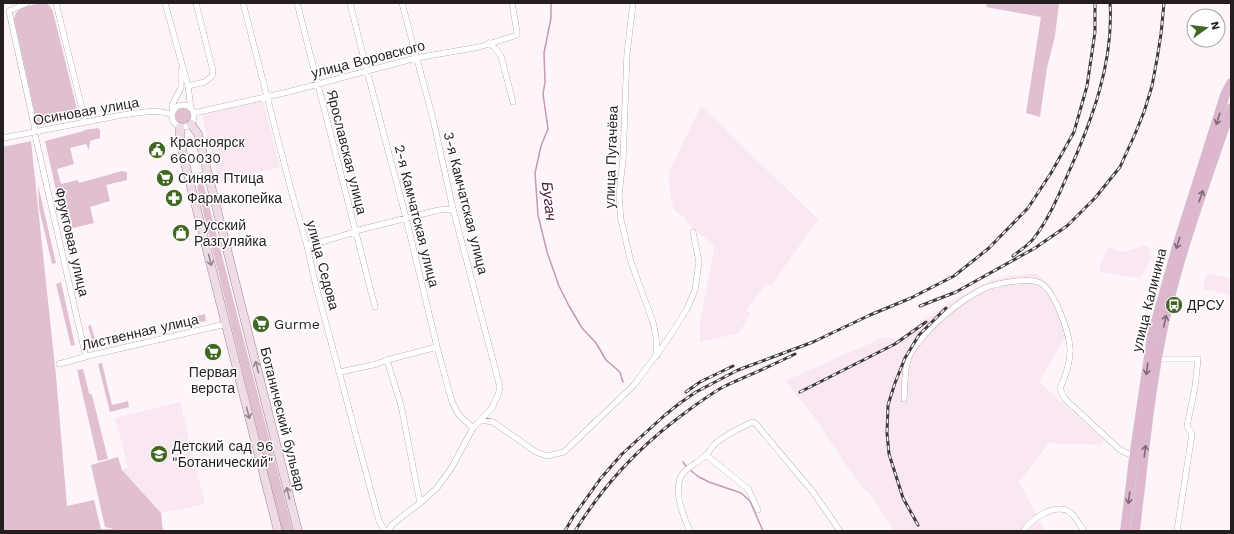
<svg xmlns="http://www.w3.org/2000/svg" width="1234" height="534" viewBox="0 0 1234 534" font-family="'Work Sans',sans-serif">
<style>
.built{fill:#f9e7f1}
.green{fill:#e0bfd1}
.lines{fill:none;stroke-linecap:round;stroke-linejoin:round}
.stream{stroke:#c699b3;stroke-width:1.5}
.street-casing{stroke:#968890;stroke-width:6}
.secondary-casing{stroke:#968890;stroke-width:9}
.primary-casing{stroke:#d3d2d3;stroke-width:10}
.street{stroke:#fff;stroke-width:5.5}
.secondary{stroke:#eedbe6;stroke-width:8}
.primary{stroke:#ddb7ce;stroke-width:9}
.rail-casing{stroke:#403a3d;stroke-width:3}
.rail{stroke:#fff;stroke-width:1.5;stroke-dasharray:4.5;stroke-linecap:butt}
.oneway{stroke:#806a78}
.oneway2{stroke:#93868d}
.labels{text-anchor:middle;stroke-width:3;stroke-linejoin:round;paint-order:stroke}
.street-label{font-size:14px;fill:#241e21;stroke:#fff}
.poi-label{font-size:14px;fill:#241e21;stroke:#fff;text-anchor:start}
.water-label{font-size:15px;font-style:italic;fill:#4c173a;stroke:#fff}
</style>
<rect width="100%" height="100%" fill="#fef5fa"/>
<path class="built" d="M263,101l17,66 -61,16 -17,-68z
M701,106l117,113 -47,67 -4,-3 -21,27 5,3 -12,20 -39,9v-20l15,-76 -20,-16 -7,-6 -4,-7 -10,-7 -4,-15 -1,-23z
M1148,245l3,14 -11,19 -41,-6 1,-6 8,-19 15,5z
M1036,273l15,13 19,43 -31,53 65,58 -2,5 -53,-2 -30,39 22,40 3,9h-150l-21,-33 -14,-14 -47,-70 -27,-33 99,-44 14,2 56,-40 38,-19 19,-4z
M1207,273l24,5v17l-28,-6z
M180,402l25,102 -44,9 -39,-43 6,-3 -13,-49z"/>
<path class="green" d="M41,3c7,0 9,2 12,9l25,101 -2,4 -36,8 -3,-2 -23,-104c1,-2 1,-5 2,-6 5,-7 17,-8 25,-10z
M987,3h72l-4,33 -8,32 -7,49 -14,-4 15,-96 -55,-10z
M175 116a8 8 0 1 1 16 0a8 8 0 1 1-16 0Z
M98,128l2,2v8l-10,3 -1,9 -3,-6 -16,4 4,16 -17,5 4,15 17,-4 1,3 43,-12 5,1v8l-21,5 4,16 -20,6 4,16 -29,7 -20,-89 39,-10v-1z
M31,141l25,235 11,130 27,-6 7,29h13l-9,-2 -14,-62 27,-8 4,13 39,43 2,18h-44l-1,-1v1h-115v-384z
M202,183l2,3 89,345h-11l-85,-344 1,-3z
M38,185l18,78 -4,1 -13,-56z
M61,282l14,63 -4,1 -15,-62z
M205,314l1,7 -36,9 -2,-7z
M91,325l4,15 58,-13 1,6 -60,14 -6,-21z
M102,363l10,42 16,-4 1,6 -19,5 -12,-48z
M83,369l6,24 3,2 16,64 -10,2 -21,-91z"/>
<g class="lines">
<path class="stream" d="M551,3v15l-7,35 1,29 -2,12 5,35 -7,17 -6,27 3,42 9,37 12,34 10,20 13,22 14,15 10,17 14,12 3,10
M683,462l3,4
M690,470l9,7 10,5 32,11 9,8 13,30"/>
<defs>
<path id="street" d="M27,3l-18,8 25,114 2,14 50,218
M56,3l29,118
M165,3l23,83 3,23
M243,3l47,183 17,60 9,40 63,235 6,10
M297,3l78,304
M350,3l17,68 39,147 31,129 15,55 7,13 14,13
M633,3l-6,51 -4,105 -4,37 2,24 10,42 22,60 3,15 1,19
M489,43l6,5 6,8 12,46
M188,86l17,-4 7,-6 1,-5 -17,-68
M172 116a11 11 0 1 1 22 0a11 11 0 1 1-22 0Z
M173,113l-1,-8 9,-17v-17
M194,113l94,-21 128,-34 63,-11 35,-11 3,-1v-3l-5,-29
M3,138l119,-23c15,-2 37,-7 50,0
M189,178l19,-4
M307,246l48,-14 4,-2 80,-20 14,-1
M1157,359h41l-3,28 -8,39 5,8 -15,97
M387,360l14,45 19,98
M59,364l33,-9 134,-31
M340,372l37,-8 10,-4 50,-13
M904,399c1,-14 0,-32 6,-45 2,-3 5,-7 7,-10 17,-22 43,-44 68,-56 12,-5 41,-10 53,-6 16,5 31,51 32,66 1,14 -5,28 -10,41l5,10 54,50 15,8
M481,420l12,2 43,30 11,4 17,-4 70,-67 32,-43 21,-33 8,-19 4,-28 -6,-30
M706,455l42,34 10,21
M388,531l4,-6 7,-6 21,-16 17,-15 15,-21 21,-39 19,-20 6,-13 2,-8 -47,-178 -20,-90 -31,-116
M690,531c-7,-15 -19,-44 -6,-59 7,-7 15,-10 22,-17 3,-2 4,-6 7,-9 9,-10 26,-17 37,-23l3,-1 3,2 57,68 27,39
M1023,531c8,-11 28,-26 43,-21 8,3 13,14 18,21"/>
<path id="secondary" d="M191,124l7,10 10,40 90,357
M180,127v11l4,21 94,372"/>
<path id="primary" d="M1125,531l9,-74 18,-122 26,-92 47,-148 6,-12
M1135,531c9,-74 15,-149 32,-221 16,-69 42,-135 64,-202"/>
</defs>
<use href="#street" class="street-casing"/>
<use href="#secondary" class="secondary-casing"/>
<use href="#primary" class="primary-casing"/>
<use href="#street" class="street"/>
<use href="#secondary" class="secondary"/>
<use href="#primary" class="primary"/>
<defs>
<path id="rail" d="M1013,256c7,-6 16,-11 21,-18 14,-18 24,-41 33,-62 24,-53 47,-113 43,-173
M920,306l36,-14 79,-44 32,-22 28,-28 25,-31 15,-33 9,-22 8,-26 5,-27 4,-25 3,-31
M686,392l14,-10 33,-16
M800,392l95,-48 31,-22
M918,525l-15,-27 -14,-44 -2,-21 1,-28 7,-22 10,-25 14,-23 27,-27
M565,531l8,-14 28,-39 21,-24 43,-39 15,-12 16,-11 42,-22 75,-28 57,-27 41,-17 43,-22 35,-28 39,-40 23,-35 23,-41 13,-46 8,-54v-29
M575,531c29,-46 60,-80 103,-113 15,-11 29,-22 45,-31 24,-11 48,-21 72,-33"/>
</defs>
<use href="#rail" class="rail-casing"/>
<use href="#rail" class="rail"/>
</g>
<defs><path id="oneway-shaft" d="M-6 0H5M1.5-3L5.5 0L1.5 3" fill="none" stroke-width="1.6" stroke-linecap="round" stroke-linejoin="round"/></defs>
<g class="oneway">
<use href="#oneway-shaft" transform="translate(1218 119) rotate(108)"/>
<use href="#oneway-shaft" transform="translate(1201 196) rotate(-71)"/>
<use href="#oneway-shaft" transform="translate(1178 243) rotate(107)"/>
<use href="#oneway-shaft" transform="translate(1165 321) rotate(-78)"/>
<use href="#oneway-shaft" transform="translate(1147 369) rotate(98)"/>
<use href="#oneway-shaft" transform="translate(1145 451) rotate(-83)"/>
<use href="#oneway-shaft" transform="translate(1129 498) rotate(97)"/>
</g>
<g class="oneway2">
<use href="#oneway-shaft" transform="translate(210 260) rotate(76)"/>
<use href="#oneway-shaft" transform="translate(257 367) rotate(-104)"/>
<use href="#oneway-shaft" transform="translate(248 413) rotate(76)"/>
<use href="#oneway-shaft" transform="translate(288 493) rotate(-104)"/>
</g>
<defs>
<symbol id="civic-disc" viewBox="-11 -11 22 22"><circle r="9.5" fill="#416822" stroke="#fff"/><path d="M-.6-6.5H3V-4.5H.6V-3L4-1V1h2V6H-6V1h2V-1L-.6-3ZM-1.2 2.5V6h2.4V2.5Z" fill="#fff"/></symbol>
<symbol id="supermarket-disc" viewBox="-11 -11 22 22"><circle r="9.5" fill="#416822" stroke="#fff"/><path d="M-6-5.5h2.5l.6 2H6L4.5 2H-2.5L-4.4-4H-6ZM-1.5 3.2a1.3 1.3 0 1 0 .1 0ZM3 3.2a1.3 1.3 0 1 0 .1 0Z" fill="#fff"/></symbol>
<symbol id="pharmacy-disc" viewBox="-11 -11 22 22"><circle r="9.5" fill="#416822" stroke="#fff"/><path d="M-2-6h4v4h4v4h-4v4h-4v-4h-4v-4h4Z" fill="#fff"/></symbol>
<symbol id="shop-disc" viewBox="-11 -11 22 22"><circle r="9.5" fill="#416822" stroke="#fff"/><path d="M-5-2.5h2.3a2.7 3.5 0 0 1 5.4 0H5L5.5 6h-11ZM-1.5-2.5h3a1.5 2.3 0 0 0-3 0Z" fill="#fff"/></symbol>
<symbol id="bus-disc" viewBox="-11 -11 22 22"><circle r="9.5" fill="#416822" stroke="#fff"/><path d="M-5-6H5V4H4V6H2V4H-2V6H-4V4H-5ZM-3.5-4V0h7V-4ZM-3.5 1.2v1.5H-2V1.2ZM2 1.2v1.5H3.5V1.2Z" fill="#fff"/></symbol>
<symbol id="school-disc" viewBox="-11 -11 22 22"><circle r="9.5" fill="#416822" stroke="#fff"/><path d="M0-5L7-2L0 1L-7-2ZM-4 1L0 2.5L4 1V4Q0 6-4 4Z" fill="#fff"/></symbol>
</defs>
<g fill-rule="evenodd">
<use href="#civic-disc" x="147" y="140" width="20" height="20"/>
<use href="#supermarket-disc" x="155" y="168" width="20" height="20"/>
<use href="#pharmacy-disc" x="164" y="188" width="20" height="20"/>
<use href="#shop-disc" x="171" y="223" width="20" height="20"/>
<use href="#bus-disc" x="1164" y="295" width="20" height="20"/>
<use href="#supermarket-disc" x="251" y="314" width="20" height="20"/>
<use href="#supermarket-disc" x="203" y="342" width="20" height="20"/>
<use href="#school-disc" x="149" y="444" width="20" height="20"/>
</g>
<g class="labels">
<g class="street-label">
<text transform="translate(368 59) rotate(-14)" y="5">улица Воровского</text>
<text transform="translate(86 111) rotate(-10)" y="5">Осиновая улица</text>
<text transform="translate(347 152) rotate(76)" y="5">Ярославская улица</text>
<text transform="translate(611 157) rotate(-88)" y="5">улица Пугачёва</text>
<text transform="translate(466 203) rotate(76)" y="5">3-я Камчатская улица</text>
<text transform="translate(417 216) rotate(76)" y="5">2-я Камчатская улица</text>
<text transform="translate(72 242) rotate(77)" y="5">Фруктовая улица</text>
<text transform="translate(323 265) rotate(75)" y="5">улица Седова</text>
<text transform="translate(1149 300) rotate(-76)" y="5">улица Калинина</text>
<text transform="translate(140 332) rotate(-13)" y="5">Лиственная улица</text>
<text transform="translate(283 419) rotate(76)" y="5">Ботанический бульвар</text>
</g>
<g class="poi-label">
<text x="170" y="147">Красноярск<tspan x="170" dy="16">660030</tspan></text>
<text x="178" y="183">Синяя Птица</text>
<text x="187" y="203">Фармакопейка</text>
<text x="194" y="230">Русский<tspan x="194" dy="16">Разгуляйка</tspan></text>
<text x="1187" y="310">ДРСУ</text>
<text x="274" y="329">Gurme</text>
<text x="213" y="377" text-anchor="middle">Первая<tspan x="213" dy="16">верста</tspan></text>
<text x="172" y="451">Детский сад 96<tspan x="172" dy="16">"Ботанический"</tspan></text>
</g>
<g class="water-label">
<text transform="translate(549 201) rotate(83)" y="5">Бугач</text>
</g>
</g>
<rect width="1234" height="534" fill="none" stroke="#241e21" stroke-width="8"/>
<g transform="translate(1206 28) rotate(76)"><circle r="19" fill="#ffffff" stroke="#a7a5a6"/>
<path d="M0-3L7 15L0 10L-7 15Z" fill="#416822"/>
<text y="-6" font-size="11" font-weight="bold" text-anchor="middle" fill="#241e21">N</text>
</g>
</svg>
